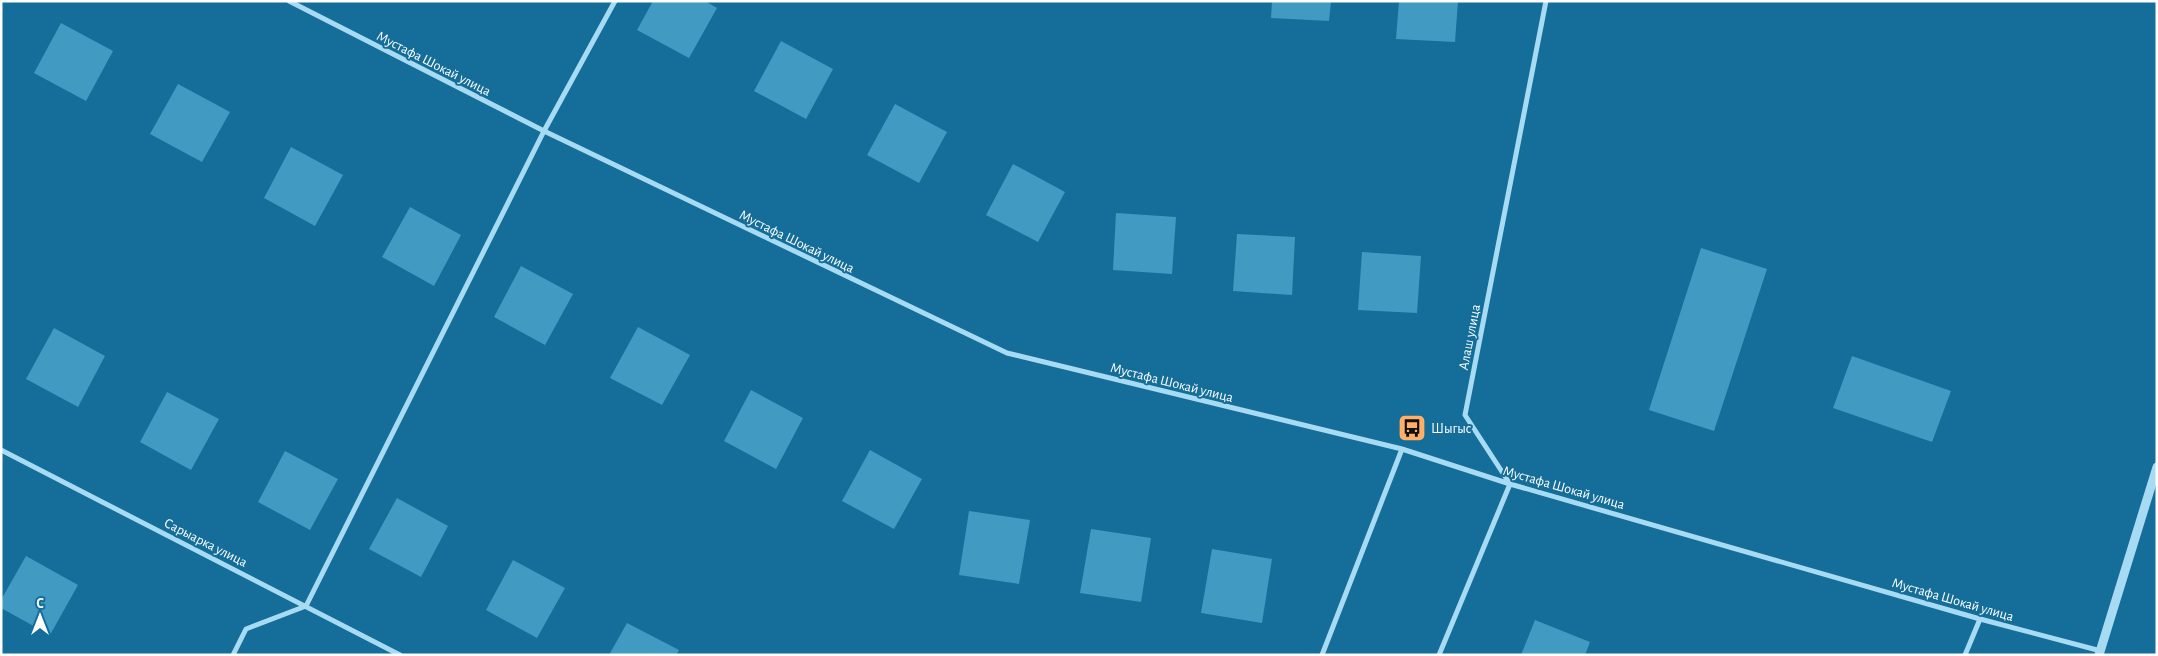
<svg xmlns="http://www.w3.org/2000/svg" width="2158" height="656" viewBox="0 0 2158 656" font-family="'Alegreya Sans',sans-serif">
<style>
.building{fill:#419ac2}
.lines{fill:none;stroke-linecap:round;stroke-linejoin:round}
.minor{stroke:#a7dbf3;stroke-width:5}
.tertiary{stroke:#a7dbf3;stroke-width:9}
.labels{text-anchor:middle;stroke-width:4;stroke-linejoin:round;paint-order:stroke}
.street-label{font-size:14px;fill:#fff;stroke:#146e99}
.poi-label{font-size:14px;fill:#fff;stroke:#146e99;text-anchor:start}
</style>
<rect width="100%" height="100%" fill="#146e99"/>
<path class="building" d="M653,1h52l12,7 -28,50 -52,-28z
M1272,1h59l-2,20 -58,-3z
M1399,1h59l-3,41 -59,-3z
M61,23l52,28 -27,50 -52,-28z
M781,41l52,28 -27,50 -52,-28z
M178,84l52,28 -28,50 -52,-28z
M895,104l52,28 -28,51 -52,-28z
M291,147l52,28 -28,51 -51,-28z
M1013,164l52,28 -27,50 -52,-27z
M410,207l51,28 -27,51 -52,-29z
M1116,213l60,4 -4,57 -59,-4z
M1237,234l58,3 -3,58 -59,-4z
M1701,248l66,21 -53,162 -65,-21z
M1362,252l59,4 -4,57 -59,-3z
M521,266l52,28 -28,51 -51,-28z
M638,327l52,28 -28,50 -52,-27z
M54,328l51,28 -27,51 -52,-28z
M1852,356l99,35 -19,51 -99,-34z
M751,390l52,28 -27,51 -52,-28z
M167,392l52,27 -28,51 -51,-28z
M870,450l52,29 -28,50 -52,-28z
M285,451l53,28 -28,51 -52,-28z
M397,498l51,28 -27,51 -52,-28z
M969,511l61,9 -11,64 -60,-9z
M1091,529l60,9 -10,64 -61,-9z
M1212,549l60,10 -10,64 -61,-10z
M26,556l52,29 -28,50 -49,-27v-8z
M513,560l52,28 -28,50 -51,-28z
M1535,620l55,22 -5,13h-64z
M627,623l52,27 -3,5h-67z"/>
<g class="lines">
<path class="minor" d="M289,1l255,130 463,222 395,96 108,35 470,135 121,32
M1,450l399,205
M233,655l13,-26 60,-23 238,-475 71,-130
M1322,655l80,-206
M1439,655l71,-171 -45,-69 81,-414
M1965,655l15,-36"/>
<path class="tertiary" d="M2099,655l58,-188"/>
</g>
<defs>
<symbol id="bus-square" viewBox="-11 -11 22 22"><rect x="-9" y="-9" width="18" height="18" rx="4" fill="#ffaf68" stroke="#146e99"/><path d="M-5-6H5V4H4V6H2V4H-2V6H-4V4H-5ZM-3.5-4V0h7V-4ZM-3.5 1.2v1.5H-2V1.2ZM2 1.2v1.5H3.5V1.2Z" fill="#111"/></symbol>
</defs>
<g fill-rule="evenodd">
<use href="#bus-square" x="1396" y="412" width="32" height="32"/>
</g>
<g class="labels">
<g class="street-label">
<text transform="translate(434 63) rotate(27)" y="5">Мустафа Шокай улица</text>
<text transform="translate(797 241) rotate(26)" y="5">Мустафа Шокай улица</text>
<text transform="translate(1469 337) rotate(-79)" y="5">Алаш улица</text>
<text transform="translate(1172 382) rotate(14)" y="5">Мустафа Шокай улица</text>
<text transform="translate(1564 487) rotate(16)" y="5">Мустафа Шокай улица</text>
<text transform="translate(206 542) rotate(27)" y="5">Сарыарка улица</text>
<text transform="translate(1953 599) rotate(16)" y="5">Мустафа Шокай улица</text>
</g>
<g class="poi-label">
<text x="1431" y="433">Шыгыс</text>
</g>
</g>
<rect width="2158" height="656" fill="none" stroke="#ffffff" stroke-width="5"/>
<g transform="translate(40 616)" stroke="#146e99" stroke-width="4" paint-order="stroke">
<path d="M0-4L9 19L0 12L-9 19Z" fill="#ffffff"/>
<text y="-8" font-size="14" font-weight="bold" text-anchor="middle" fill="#ffffff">С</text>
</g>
</svg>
